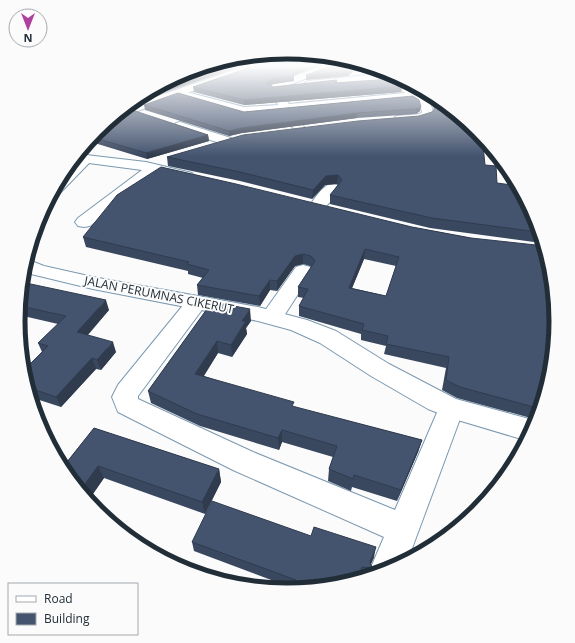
<svg xmlns="http://www.w3.org/2000/svg" width="575" height="643" viewBox="0 0 575 643" font-family="'Open Sans',sans-serif">
<style>
.lines{fill:none;stroke-linecap:round;stroke-linejoin:round}
.service-casing{stroke:#7b99b0;stroke-width:2}
.minor-casing{stroke:#7b99b0;stroke-width:2}
.tertiary-casing{stroke:#7b99b0;stroke-width:2}
.service{fill:#fff;fill-rule:evenodd}
.minor{fill:#fff;fill-rule:evenodd}
.tertiary{fill:#fff;fill-rule:evenodd}
.wall{fill:#3a485f;fill-rule:evenodd}
.shaded-wall{fill:#303b4e}
.building{fill:#44546f;stroke:#303b4e;fill-rule:evenodd}
.labels{text-anchor:middle;stroke-width:4;stroke-linejoin:round;paint-order:stroke}
.street-label{font-size:12px;fill:#212d37;stroke:#fbfbfb}
.rim{fill:none;stroke:#212d37;stroke-width:5}
</style>
<rect width="100%" height="100%" fill="#fbfbfb"/>
<g class="lines">
<defs>
<path id="service" d="M538,225l9,29h-8l-2,-3 -4,-23z"/>
<path id="minor" d="M322,66h13l-2,2 -54,21 10,15 116,-11 -19,-14 -78,8 -5,-3 5,-3 71,-7 -5,-4 -1,-3 16,5 40,29 5,12c-7,10 -27,11 -38,9l-2,-3 2,-3 24,-2 2,-2 -2,-8 -7,-5 -120,11 13,20 -2,3h-8l-14,-22 -38,4 -69,-20 -1,-2 5,-3 65,17 34,-2 -10,-17 1,-2z
M180,122l51,16 2,3 -2,3 -5,1 -50,-16 -2,-3 2,-3z
M86,155l60,7 46,11 2,3 -2,3 -5,1 -31,-7 -66,53 -6,1 -6,-1 -3,-4 3,-4 64,-48 -61,-8 -2,-3 2,-3z
M332,183l5,2 3,3c-8,11 -15,26 -29,22l-2,-3c5,-8 13,-21 23,-24z
M303,265l7,2 3,4 -33,51 -8,2 -8,-2 -3,-5 3,-5 32,-45z
M196,296l7,2 4,5 -69,93v3l115,53 142,58 47,-109 9,-3 9,3 4,7 -57,154 -17,9 -19,6 -2,-5 15,-35 -151,-67 -115,-58 -6,-15 6,-12 71,-87z"/>
<path id="tertiary" d="M246,66h13l-2,2 -136,49h-7l12,-10z
M78,153l13,3 2,3 -34,35 -8,1 12,-22 12,-12h-2z
M26,259l18,7 49,11 165,30 49,13 29,11 53,33 67,35 77,21 5,1 -10,20 -77,-23 -23,-9 -57,-33 -51,-33 -29,-13 -33,-9 -165,-32 -62,-15 -8,-4z"/>
</defs>
<use href="#service" class="service-casing"/>
<use href="#minor" class="minor-casing"/>
<use href="#tertiary" class="tertiary-casing"/>
<use href="#service" class="service"/>
<use href="#minor" class="minor"/>
<use href="#tertiary" class="tertiary"/>
</g>
<path class="wall" d="M254,66h65l-25,9v6l-21,3 -3,1 3,2 64,-7v3l65,3 -1,6 -157,13 -50,-13 -1,-5z
M428,93l9,5 48,67 12,18 41,41 -2,1 2,7 -4,10 -104,-14 -100,-24v-9l8,-10 -1,-1 -12,1 -13,14 -72,-18 -72,-15 -1,-9 252,-41 13,-4 2,-3 -4,-9 -3,-2z
M413,96l7,15 -4,3 -59,4 -115,15 -13,3 -84,-26 -1,-5 100,7z
M119,113l89,22 1,6 -62,18 -59,-18 9,-10 11,-6 -3,-1z
M412,227l59,11 81,136 -14,46 -81,-22 -15,-8 4,-22 -62,-14 2,-8 -25,-6v-6l-62,-18v-10l5,-8 -6,-1v-10l13,-20 -1,-1 -7,-2 -8,2 -18,25 -7,-1 -10,16 -62,-11 -1,-10 6,-7 -15,-4v-3l-102,-24 -3,-10zM364,259l32,7 -10,30 -34,-8z
M21,287l88,23 -21,25 28,17 -15,18 -5,-1 -35,38 -31,-10 -7,-23 19,-22 -4,-9 20,-19 -39,-9z
M212,302l39,19 -5,7 1,6 -15,23 -14,-4 -14,23 90,31 128,33 -4,12 -21,49 -45,-14 -1,4 -23,-10 1,-12 4,-12 -51,-15 -3,8 -79,-24 -49,-23 -3,-12z
M94,428l125,41 2,13 -16,32 -101,-36 -16,23 -25,-30v-4z
M192,542l182,15 -3,7 1,4 -2,9 -10,-1 -20,10 -45,4v-1l-101,-38z"/>
<path class="shaded-wall" d="M228,66h15l-113,38 8,-7 9,-5z
M305,66h14l-25,9 -1,1h1v5l-21,3 -6,5 -1,-6 7,-5 19,-4 2,-4z
M354,66h6l-12,10 -42,4v-5z
M402,86l-1,6 -157,13v-5z
M421,107l-1,4 -4,3v-5z
M357,113v5l-115,15 -13,3v-5l13,-3z
M208,135l1,6 -62,18 -1,-6z
M338,175l-1,9 -12,1 -13,14 1,-9 13,-14z
M535,218h1l2,6 -6,3z
M365,249l-1,10 -16,39 1,-10z
M303,254v10l-8,2 -18,25v-10l18,-25z
M270,280v10l-10,16 -1,-10z
M106,300l3,10 -28,32 -4,-10z
M250,309l1,12 -5,7 1,6 -15,23 -1,-12 11,-24z
M217,341l1,12 -21,33 -2,-12z
M113,342l3,10 -15,18 -4,-10z
M92,358l4,11 -35,38 -5,-10z
M282,430v12l-3,8 -1,-12z
M422,440l-4,12 -21,49 4,-11z
M98,466l6,12 -16,23 -8,-10z
M219,469l2,13 -16,32 -3,-12z
M376,547l-2,10 -5,11 1,-6z"/>
<path class="building" d="M207,66h21l-81,26 38,-20h6l1,-2z
M254,66h51l-11,4 -2,4 2,2 -21,2 -7,5 7,4 64,-7 -3,3 57,-4 11,7 -158,14 -51,-13z
M331,66h23l-5,5 -43,4z
M178,93l66,19 169,-16 6,4 2,7 -5,2 -59,4 -115,15 -13,3 -85,-26z
M432,95l5,3 41,33 4,5 3,29 11,1 1,17 22,3 17,32h-1l3,14 -106,-14 -102,-23 12,-15 -4,-5 -12,1 -13,14 -73,-18 -73,-15 76,-22 115,-14 61,-5 13,-4 5,-7z
M129,109l79,26 -62,18 -54,-16 5,-6 4,-3 15,-6 -6,-2 9,-7z
M161,167l75,17 176,43 59,11 74,8 7,23 5,53 -5,52 -11,35 -81,-22 -14,-7 3,-23 -63,-13 2,-8 -26,-6 2,-6 -65,-18 9,-17 -10,-2 17,-26 -4,-5 -8,-2 -8,2 -18,25 -7,-1 -11,16 -62,-11 12,-15 -22,-6 2,-2 -106,-25 34,-42zM365,249l34,8 -13,39 -37,-8z
M26,283l80,17 -29,32 36,10 -16,18 -5,-2 -36,39 -29,-10 -4,-13v-3l25,-25 -10,-3 28,-27 -46,-10 1,-19z
M212,302l38,7 -8,12h4l-15,24 -14,-4 -22,33 99,28 -2,4 130,34 -21,50 -47,-15 -1,4 -24,-10 8,-23 -55,-16 -4,8 -81,-24 -49,-23z
M94,428l125,41 -17,33 -104,-36 -18,25 -17,-20 -2,-5 2,1z
M212,501l99,35 3,-9 62,20 -6,15 2,6 -10,-1 -4,13 -18,6 -33,3 -12,-4 1,-5 -104,-38z"/>
<linearGradient id="sky" x2="0" y2="1"><stop stop-color="#7bc5e9"/><stop offset="0.42" stop-color="#fdfdfd"/><stop offset="1" stop-color="#fdfdfd" stop-opacity="0"/></linearGradient>
<rect width="575" height="156" fill="url(#sky)"/>
<g class="labels">
<g class="street-label">
<text transform="translate(159 295) rotate(11)" y="4">JALAN PERUMNAS CIKERUT</text>
</g>
</g>
<path d="M0 0H575V643H0ZM25 321a262 262 0 1 1 524 0a262 262 0 1 1-524 0Z" fill="#fbfbfb" fill-rule="evenodd"/>
<path class="rim" d="M25 321a262 262 0 1 1 524 0a262 262 0 1 1-524 0Z"/>
<rect x="8" y="583" width="130" height="52" fill="#fbfbfb" stroke="#a4a9ad"/>
<rect x="16" y="596" width="20" height="6" fill="#ffffff" stroke="#a4a9ad"/>
<text x="44" y="603" font-size="12" fill="#212d37">Road</text>
<rect x="16" y="613" width="20" height="12" fill="#44546f" stroke="#a4a9ad"/>
<text x="44" y="623" font-size="12" fill="#212d37">Building</text>
<g transform="translate(28 28) rotate(180)"><circle r="19" fill="#fbfbfb" stroke="#a4a9ad"/>
<path d="M0-3L7 15L0 10L-7 15Z" fill="#ae409e"/>
<text y="-6" font-size="11" font-weight="bold" text-anchor="middle" fill="#212d37">N</text>
</g>
</svg>
